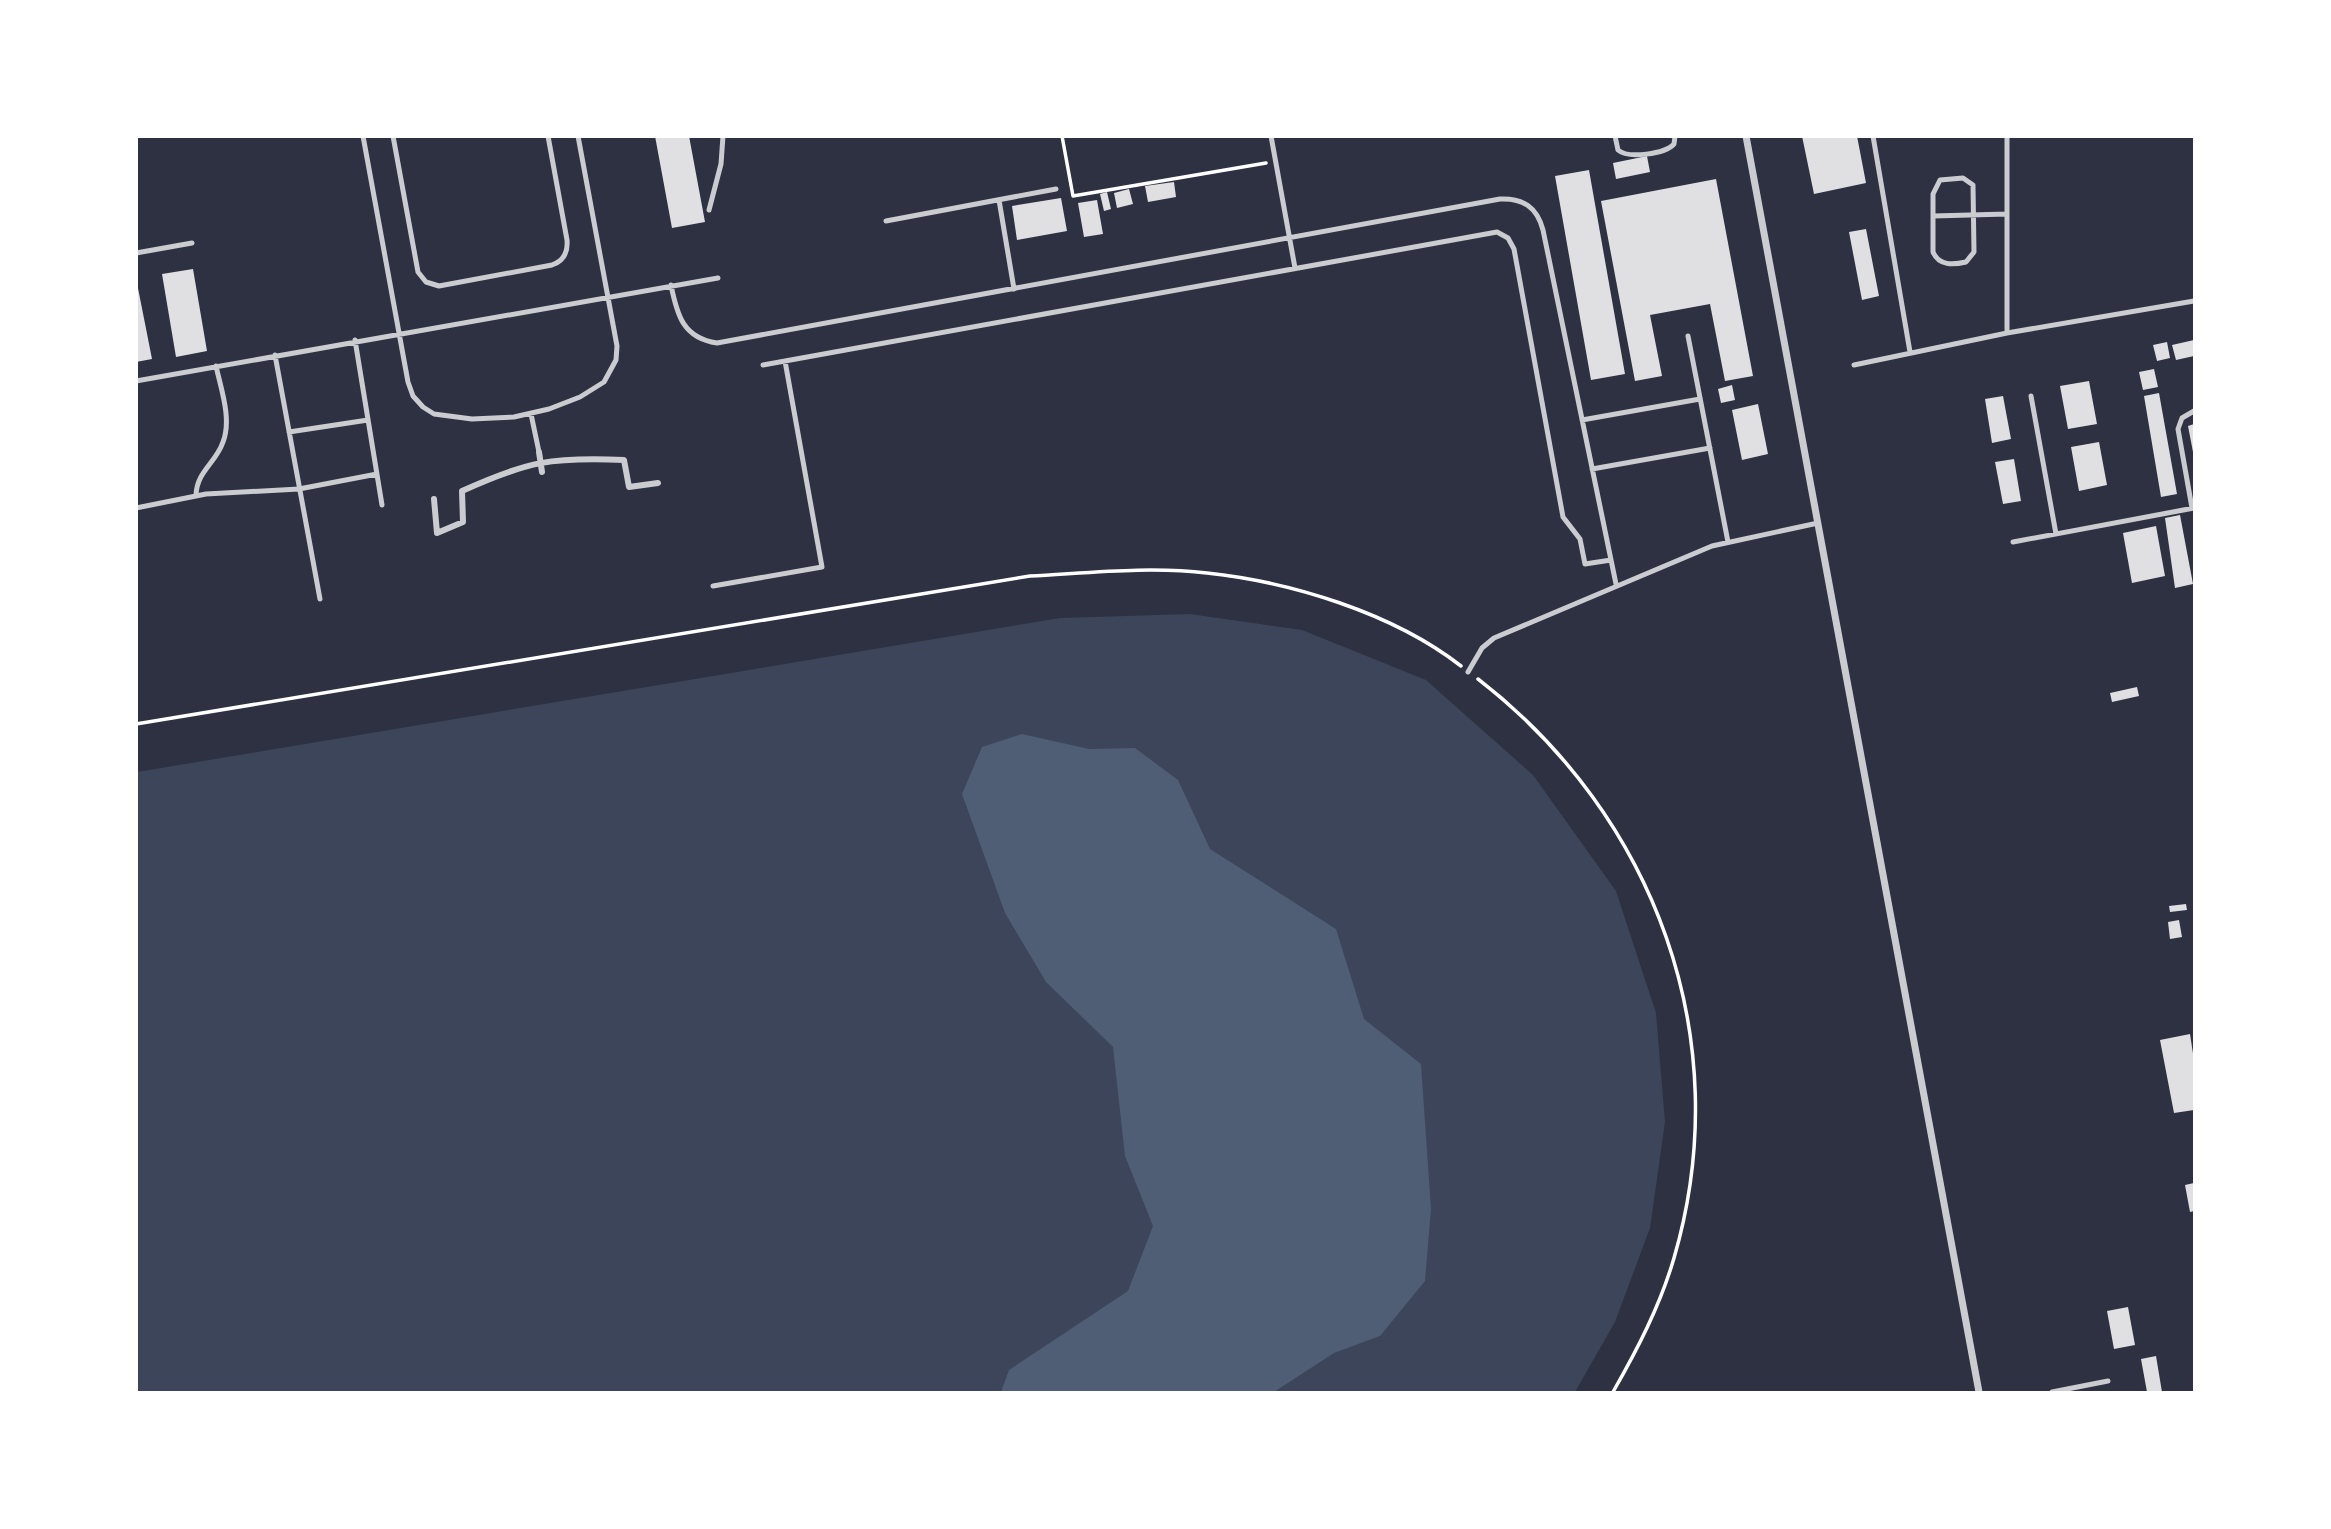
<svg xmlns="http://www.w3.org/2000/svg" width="2331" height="1529" viewBox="0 0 2331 1529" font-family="'Source Serif 4',serif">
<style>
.green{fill:#3c4559}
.water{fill:#4f5d75}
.building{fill:#e0e0e3}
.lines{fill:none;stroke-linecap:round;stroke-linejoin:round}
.path{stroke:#fff;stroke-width:3.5}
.service{stroke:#caccd0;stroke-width:5}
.pedestrian{stroke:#caccd0;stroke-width:6}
.minor{stroke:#caccd0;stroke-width:7}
</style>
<rect width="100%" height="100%" fill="#2d3142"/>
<path class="green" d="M1190,614l112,16 124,50 107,95 83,116 40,122 9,109 -15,106 -35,94 -40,70h-1438v-620l923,-154z"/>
<path class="water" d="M1022,734l67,15 46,-1 43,32 32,69 126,80 28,90 57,45 10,145 -6,72 -45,55 -46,17 -60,39h-273l8,-22 119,-79 25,-65 -28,-70 -12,-109 -67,-65 -41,-69 -43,-119 20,-47z"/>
<path class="building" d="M655,136h34l16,86 -33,6z
M1802,136h55l9,47 -52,11z
M1647,156l3,16 -34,7 -3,-16z
M1589,170l36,204 -34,6 -36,-204z
M1716,179l37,197 -28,5 -15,-77 -60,11 12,61 -27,5 -34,-180z
M1174,182l2,15 -28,5 -3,-16z
M1129,189l4,15 -16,4 -3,-15z
M1107,192l4,17 -7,2 -4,-17z
M1061,198l6,33 -50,9 -5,-34z
M1097,200l6,34 -19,3 -6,-34z
M1866,229l13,67 -17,4 -13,-68z
M193,269l14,82 -31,6 -14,-83z
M136,278l16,81 -16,3z
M2194,340v16l-18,4 -4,-15z
M2167,342l3,16 -13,3 -4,-16z
M2154,369l4,18 -15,3 -4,-18z
M2089,381l8,43 -29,5 -8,-43z
M1732,385l3,15 -14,3 -3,-14z
M2159,393l18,101 -16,3 -17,-101z
M2003,396l8,43 -19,4 -7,-44z
M1758,404l10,50 -26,6 -10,-50z
M2194,424v28h-1l-5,-26z
M2099,442l8,43 -28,6 -8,-44z
M2014,459l7,42 -18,3 -8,-42z
M2180,515l13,69 -18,4 -10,-70z
M2156,526l9,50 -33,7 -9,-50z
M2137,687l2,9 -27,6 -2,-9z
M2186,904l1,6 -17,2 -1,-6z
M2179,920l3,17 -12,2 -2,-17z
M2190,1034l4,26v50l-20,3 -14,-73z
M2194,1183v28l-4,1 -5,-27z
M2128,1307l7,38 -21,4 -7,-38z
M2156,1356l6,36h-15l-6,-33z"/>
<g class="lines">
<path class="path" d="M1062,136l11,60 193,-33
M1478,679c177,137 260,360 196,579 -14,48 -37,92 -61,134
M136,724l894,-148c58,-3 119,-10 177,-3 84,9 186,40 254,93"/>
<path class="service" d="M363,136l45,246 5,14 10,11 11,7 38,5 42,-2 35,-8 31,-12 24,-15 12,-22 1,-14 -39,-210
M393,136l25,136 8,10 13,4 113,-21c12,-4 16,-13 15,-25l-19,-104
M1271,136l24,132
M1615,136l3,14c10,9 47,4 56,-6l1,-8
M1873,136l37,216
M1963,178l10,7 1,67 -8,10c-13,3 -27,4 -33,-10v-58l7,-14z
M999,200l15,89
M709,210l12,-46 2,-28
M1933,216l74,-2
M886,221l170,-32
M136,253l56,-10
M671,285c6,30 12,53 46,58l783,-144c23,-1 37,8 43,31l73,354
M2007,333v-197
M1688,336l40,206
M355,340l27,165
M275,355l45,244
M763,365l734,-133 11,6 6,11 49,268 17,22 5,25 26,-4
M1854,365l153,-32 187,-32
M136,381l582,-103
M2031,396l25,138
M531,414l8,38
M1582,420l118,-21
M289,432l79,-12
M1592,469l118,-21
M196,495c1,-24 20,-32 27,-53 9,-23 -2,-53 -7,-76
M136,508l70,-14 93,-5 78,-15
M2192,508l-14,-79 4,-11 12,-7
M2013,542l181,-34
M713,586l109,-19 -37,-206
M1468,672l14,-24 12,-10 218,-92 106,-23
M2052,1392l56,-11"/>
<path class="pedestrian" d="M539,452l3,20
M434,499l3,34 26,-11 -1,-31c66,-30 90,-34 162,-31l5,27 29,-4"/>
<path class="minor" d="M1746,136l233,1256"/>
</g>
<rect width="2331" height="1529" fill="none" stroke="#ffffff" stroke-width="276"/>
</svg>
